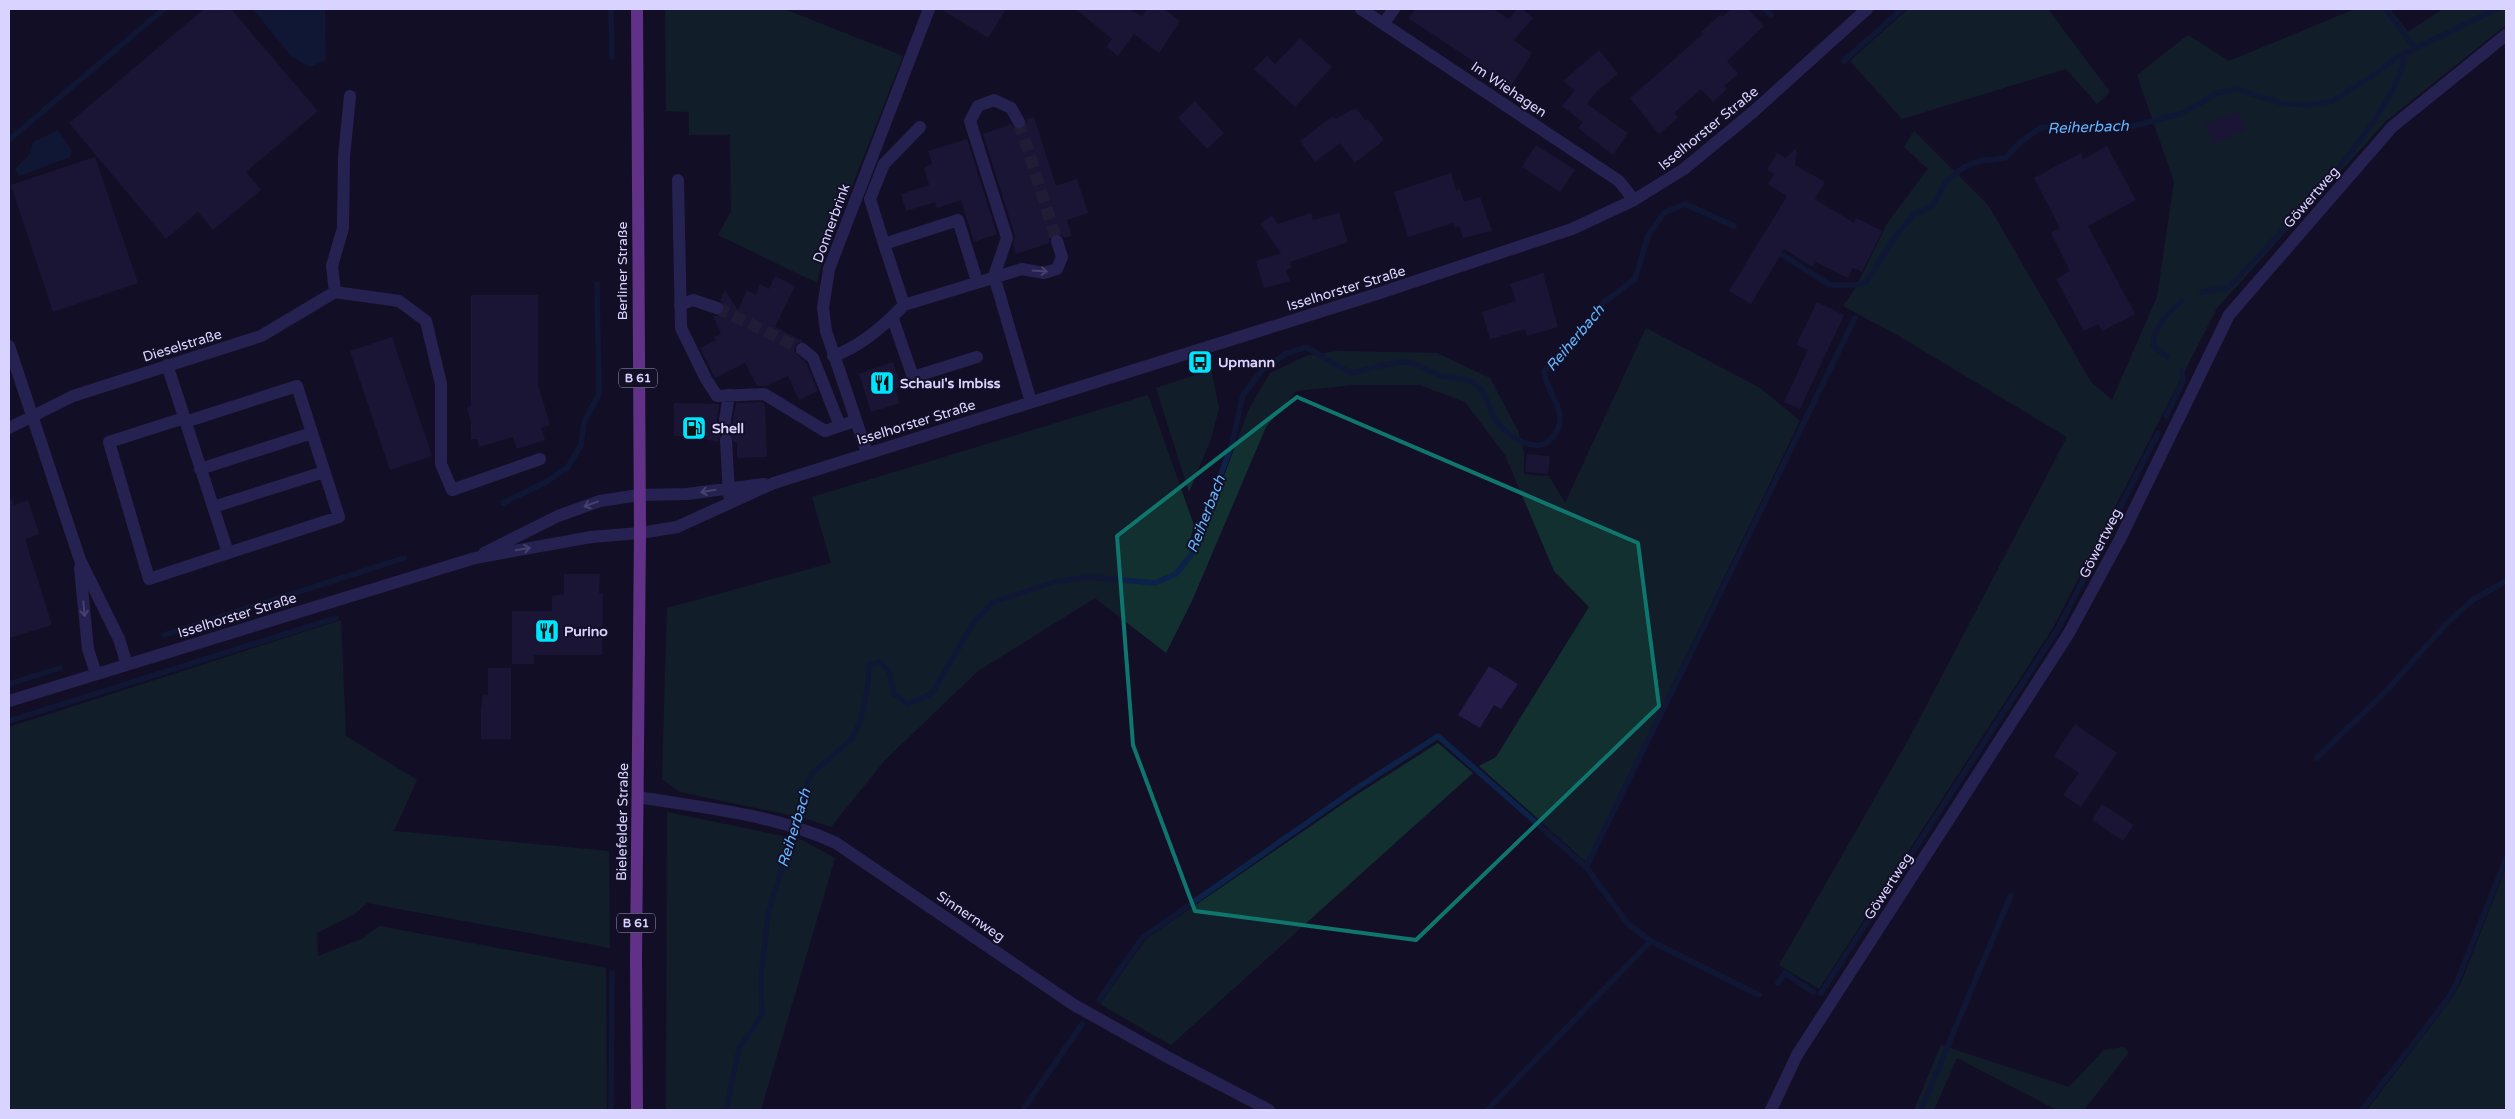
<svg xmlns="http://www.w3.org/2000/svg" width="2515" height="1119" viewBox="0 0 2515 1119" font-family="'Varela Round',sans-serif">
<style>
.green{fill:#12302f}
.water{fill:#0c2248}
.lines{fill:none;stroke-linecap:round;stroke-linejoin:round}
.stream{stroke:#0c2248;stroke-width:5.5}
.building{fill:#241b47}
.minor-tunnel{stroke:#312d47;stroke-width:12;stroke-dasharray:12 6;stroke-linecap:butt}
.minor{stroke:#3d3a85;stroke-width:12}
.major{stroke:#c25bff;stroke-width:12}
.oneway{stroke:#837fbc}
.marked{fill:none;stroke:#0f766e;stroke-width:4;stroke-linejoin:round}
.labels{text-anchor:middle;stroke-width:4;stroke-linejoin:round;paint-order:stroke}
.shield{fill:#130f26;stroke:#9e99be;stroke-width:1}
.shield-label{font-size:12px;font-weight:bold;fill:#d9d4ff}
.street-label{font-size:14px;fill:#d9d4ff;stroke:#130f26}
.poi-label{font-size:14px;font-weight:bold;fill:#d9d4ff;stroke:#130f26;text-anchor:start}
.water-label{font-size:15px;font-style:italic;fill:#62b6ff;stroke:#130f26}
</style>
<rect width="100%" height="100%" fill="#130f26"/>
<path class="green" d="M665,9h119l119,47 -81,207 -5,20 -99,-48 13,-24 -1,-76h-41v-23l-23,-1z
M1908,9h140l62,83 -13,12 -31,-35 -164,50 -52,-58z
M2355,9h35l18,23 35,-23h63v16l-120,96 -169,187 -163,318 -235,363 -40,-24 131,-228 157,-300 -168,-101 -56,-30 12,-17 33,-67 40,-53 -24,-22 10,-16 74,74 103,177 21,18 45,-103 17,-115 -37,-107 51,-40 41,26z
M1646,328l114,60 40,33 -214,441 -107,-96 17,-9 93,-150 -35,-36 -49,-116 -40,-53 -45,-17h-68l-56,6 -30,36 -74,174 -26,52 -71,-55 -117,73 -93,89 -54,67 -23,-8 -128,-27 -18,-13 5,-171 164,-45 -19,-66 336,-102 46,130 -4,16 9,3 49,-133 22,-38 36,-17 31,-5 100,2 53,25 28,53 6,21v22l25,2 16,27z
M1211,370l8,38 -8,31 -22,53 -33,-104z
M341,620l5,116 71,44 -23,51 215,20 1,97 -243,-45 -12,11 -38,19 1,23 44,-17 17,-13 227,42 1,142h-598v-383z
M1438,743l35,30 -302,272 -71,-41 46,-65 207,-142z
M667,812l135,28 33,18 -74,252h-95z
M2506,868v242h-139l83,-109 11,-18z
M1941,1045l128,42 35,-37 19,-3 6,5 -45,58h-27l-100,-52 -23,52h-20z"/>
<path class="water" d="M253,9h72l1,51 -16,7 -18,-10z
M58,130l14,21 -2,6 -51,19 -4,-7 15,-15 3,-12z"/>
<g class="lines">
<path class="stream" d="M611,9l1,48
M1765,9l6,6
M2385,9l30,39
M1844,61l58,-52
M9,140l155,-131
M1781,254l49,31h25l11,-3 26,-41 21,-26 19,-9 14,-24 18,-15 15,-6 26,-3 17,-17 20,-14 80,2 61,-16 34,-20 19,-4 48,15 24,1 25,-4 47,-30 17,-14 100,-48
M2202,292l27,-5c45,-49 170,-170 176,-234
M2167,357l-14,-12c0,-17 16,-33 29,-44
M2166,416l17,-35 -1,-10
M503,503l45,-22 20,-14 13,-22 3,-23 15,-28 -2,-110
M164,635l240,-77
M9,684l51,-16
M9,721l327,-103
M2317,758l71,-69 60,-67 26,-23 32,-18
M1586,867l269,-549
M1778,983l7,-10 28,19
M1821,993l238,-366 99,-194
M1099,1000l43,-62 215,-150 81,-52 148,131 42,57 23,17 108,54
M611,1110l1,-137
M726,1110l13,-62 23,-33 -1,-39 7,-62 30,-101 13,-39 41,-35 9,-19 7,-37 1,-18 11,-3 9,9 5,23 14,10 24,-11 42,-71 19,-20 62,-20 33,-5 67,6 21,-9 15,-19 41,-111 11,-49 20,-26 22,-15 21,-7 45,26c13,-3 44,-12 56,-11 11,1 23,11 35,14 9,2 21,1 30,6 15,8 15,24 23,37 9,15 39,36 55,21 6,-6 9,-11 10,-19 1,-18 -15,-33 -16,-50l29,-28 30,-40 32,-24 13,-43 16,-23 21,-9 49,22
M1023,1110l59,-86
M1487,1110l164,-169
M1921,1110l90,-215
M2362,1110l85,-110 10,-18 49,-123"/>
</g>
<path class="building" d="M204,9h27l87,102 -72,61 15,18 -48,40 -15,-18 -32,27 -97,-116z
M941,9h65l-18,29z
M1076,9h52l14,7 5,-7h17l16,12 -21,32 -25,-19 -16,22 -12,-9 6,-8z
M1416,9h77l16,10 8,-10h5l11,9 -19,22 18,13 -21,33 -103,-68z
M1731,9h17l16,17 -37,35 11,13 -14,12 3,3 -14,13 -12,-13 -27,24 4,5 -19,16 -29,-36 73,-64 -2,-2 19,-17 2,2z
M1300,38l32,29 -37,40 -41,-38 13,-13 8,8z
M1599,50l19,24 -20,16 -11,14 41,29 -15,22 -35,-27 5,-6 -21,-16 13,-16 -12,-9z
M1195,101l29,32 -17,16 -29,-31z
M1356,108l10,13 2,-2 16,21 -29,23 -15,-20 -25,19 -15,-21 33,-25 2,3z
M2238,111l8,18 -33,15 -8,-19z
M1034,117l22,69 21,-7 11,34 -21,7 5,16 -7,2 -6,-5h-5l-5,6v4l-33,11 -3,-9 2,-9 -32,-102 28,-10 4,5h8l3,-3 1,-7z
M967,139l30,95 -23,8 -13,-42 -24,8 -2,-6 -29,9 -5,-17 28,-9 -5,-18 8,-3 -4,-13z
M1536,145l39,25 -15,22 -38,-25z
M2107,146l29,54 -48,26 47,88 -33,17 -4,-7 -14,7 -28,-52 14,-8 -19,-38 9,-5 -26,-50 47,-25 2,6z
M1797,148l-2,17 30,17 -10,17 39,24 2,-5 26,13 -20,41 -9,-4 -5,10 -32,-16 -3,5 -29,-18 -33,55 -22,-13 58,-95 -19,-12 6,-10 -7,-4 10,-17 8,5z
M95,157l43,126 -85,29 -42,-127z
M1451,173l5,17 4,-1 4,13 16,-5 12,34 -29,7 -4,-12 -4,2 -2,-5 -45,14 -14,-45z
M1311,213l2,7 26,-7 9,29 -58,20 2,6 -6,2 4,11 -26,7 -8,-27 25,-8 -21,-29 12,-9 6,9z
M1543,273l15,54 -31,9 -2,-7 -35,10 -8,-27 34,-11 -6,-17z
M775,276l20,10 -20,41 28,14 -7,3 -2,7 12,12 12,28 -19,9 -11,-24 -22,10h-9l-12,-23 -30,15 -15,-30 16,-8 -2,-3 7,-3 -8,-18h6l5,-5 1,-5 -5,-5 5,-11 13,20 9,-20 9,5 4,-11 9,5z
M471,295h67v90l12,40 -9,3 4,12 -28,9 -4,-12 -34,10 -2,-8h-6v-17l-4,-14 4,-2z
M1817,302l27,13 -44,94 -16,-7 24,-52 -12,-5z
M392,337l40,119 -42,14 -40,-119z
M893,362l8,25 -6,2 5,14 -29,9 -12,-38z
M762,402l3,2 2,53 -30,1v-16h-3l-5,-9 -8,1 -3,8 -30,-6h-14v-33l45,1 -2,18 7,6 8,-3 4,-22z
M1527,454l23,2 -2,18 -23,-2z
M12,499l2,6 14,-5 11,34 -14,5 27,86 -43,13v-138z
M564,574h36l-1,19 4,1 -1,61h-68v9h-22v-53h40v-15l12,-2z
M1489,666l29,18 -17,25 -7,-4 -14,23 -22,-13z
M488,668h23v71h-30v-29l2,-16 5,1z
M2075,724l42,29 -36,54 -18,-12 16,-22 -25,-17z
M2102,804l32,21 -11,16 -31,-21z"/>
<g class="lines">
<path class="minor-tunnel" d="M1019,122l38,119
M717,308l85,41
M725,420l1,20"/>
<path class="minor" d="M1361,9l258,172 15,19
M1384,23l10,-14
M1019,122l-8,-14 -17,-8 -16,6 -8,15 37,117 -13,38 37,126
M678,180l3,148 25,51 11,17 47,-2 61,37 30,-10
M884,244l-14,-45 14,-35 36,-37
M335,292l64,9 27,20 15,63v80l11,26 88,-31
M335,292l-3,-26 11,-38 1,-71 6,-61
M680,305l13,-5 24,8
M904,305l-20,-61 74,-24 19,61
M893,319l20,58 64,-20
M9,346l71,214 39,79 8,26
M802,349l11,9 27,68
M833,356c27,-9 51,-30 71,-51l118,-36 22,4 13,-4 5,-12 -5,-16
M167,365l9,27 52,161 111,-36 -42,-131 -112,36
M184,418l-75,24 40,137 79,-26
M725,420l4,-25
M9,428l64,-32 188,-60 74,-44
M726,440l3,55
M867,453l-41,-122 -3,-23 6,-39 100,-260
M200,469l112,-36
M213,507l111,-35
M484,553l74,-37 42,-15 39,-6 48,-1 77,-10
M80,568l8,81 8,25
M9,701l466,-143 116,-21 49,-4 37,-6 97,-44 606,-190 192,-64 62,-29 50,-31 69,-57 114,-103
M638,797c66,11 136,17 198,46l238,162 97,54 98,51
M1771,1110l26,-55 272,-422 51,-94 109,-224 163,-188 114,-92"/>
<path class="major" d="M637,9l3,524 -4,426 1,151"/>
</g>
<defs><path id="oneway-shaft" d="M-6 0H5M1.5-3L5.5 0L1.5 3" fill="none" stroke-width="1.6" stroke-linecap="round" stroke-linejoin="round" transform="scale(1.25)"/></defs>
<g class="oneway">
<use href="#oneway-shaft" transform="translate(1040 271) rotate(4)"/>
<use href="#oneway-shaft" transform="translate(708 491) rotate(171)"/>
<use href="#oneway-shaft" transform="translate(591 504) rotate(159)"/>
<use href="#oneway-shaft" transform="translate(523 549) rotate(-10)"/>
<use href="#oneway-shaft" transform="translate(84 609) rotate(85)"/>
</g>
<path d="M0 0H2515V1119H0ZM1297,397l341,146 21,163 -243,234 -221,-29 -62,-166 -16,-209z" fill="#130f26" fill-opacity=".55" fill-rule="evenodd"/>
<path class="marked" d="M1297,397l341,146 21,163 -243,234 -221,-29 -62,-166 -16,-209z"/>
<defs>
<symbol id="bus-square" viewBox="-11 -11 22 22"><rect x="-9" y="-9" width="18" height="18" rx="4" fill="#00e5ff" stroke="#130f26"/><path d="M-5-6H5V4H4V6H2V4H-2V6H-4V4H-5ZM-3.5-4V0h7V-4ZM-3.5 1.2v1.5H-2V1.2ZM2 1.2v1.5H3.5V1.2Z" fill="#111"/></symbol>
<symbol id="restaurant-square" viewBox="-11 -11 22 22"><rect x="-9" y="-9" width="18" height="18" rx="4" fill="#00e5ff" stroke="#130f26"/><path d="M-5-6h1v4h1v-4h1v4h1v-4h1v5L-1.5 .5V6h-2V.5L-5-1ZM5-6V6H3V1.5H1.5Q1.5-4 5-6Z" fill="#111"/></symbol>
<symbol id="fuel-square" viewBox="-11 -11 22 22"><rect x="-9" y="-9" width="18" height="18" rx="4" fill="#00e5ff" stroke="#130f26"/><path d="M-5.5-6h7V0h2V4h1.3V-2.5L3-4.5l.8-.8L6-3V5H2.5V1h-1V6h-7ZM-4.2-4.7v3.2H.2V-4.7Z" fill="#111"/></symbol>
</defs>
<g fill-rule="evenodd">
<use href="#bus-square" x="1186" y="348" width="28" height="28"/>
<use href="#restaurant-square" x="868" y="369" width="28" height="28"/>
<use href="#fuel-square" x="680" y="414" width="28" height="28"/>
<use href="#restaurant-square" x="533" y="617" width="28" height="28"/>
</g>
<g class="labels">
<g class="shield">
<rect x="619" y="368.5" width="38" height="19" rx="4"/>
<rect x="617" y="913.5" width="38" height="19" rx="4"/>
</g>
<g class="shield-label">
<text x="638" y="382">B 61</text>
<text x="636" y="927">B 61</text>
</g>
<g class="street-label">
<text transform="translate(1509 89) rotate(34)" y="5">Im Wiehagen</text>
<text transform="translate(1708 128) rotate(-39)" y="5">Isselhorster Straße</text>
<text transform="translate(2311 197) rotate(-49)" y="5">Göwertweg</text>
<text transform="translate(831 223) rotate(-70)" y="5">Donnerbrink</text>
<text transform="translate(622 271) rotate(-90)" y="5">Berliner Straße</text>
<text transform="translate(1346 288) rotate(-17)" y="5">Isselhorster Straße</text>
<text transform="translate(182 345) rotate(-17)" y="5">Dieselstraße</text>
<text transform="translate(916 422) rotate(-17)" y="5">Isselhorster Straße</text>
<text transform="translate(2100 543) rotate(-63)" y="5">Göwertweg</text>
<text transform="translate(237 615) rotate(-17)" y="5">Isselhorster Straße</text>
<text transform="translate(622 822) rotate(-89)" y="5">Bielefelder Straße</text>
<text transform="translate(1888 886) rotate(-57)" y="5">Göwertweg</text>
<text transform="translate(971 916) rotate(34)" y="5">Sinnernweg</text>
</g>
<g class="poi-label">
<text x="1218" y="367">Upmann</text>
<text x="900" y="388">Schaui's Imbiss</text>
<text x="712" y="433">Shell</text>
<text x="564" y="636">Purino</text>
</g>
<g class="water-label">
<text transform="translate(2088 127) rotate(-2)" y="5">Reiherbach</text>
<text transform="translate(1575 338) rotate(-50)" y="5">Reiherbach</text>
<text transform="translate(1206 514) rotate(-69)" y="5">Reiherbach</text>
<text transform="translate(794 828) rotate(-73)" y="5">Reiherbach</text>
</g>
</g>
<rect width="2515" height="1119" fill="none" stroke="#d9d4ff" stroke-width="20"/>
</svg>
